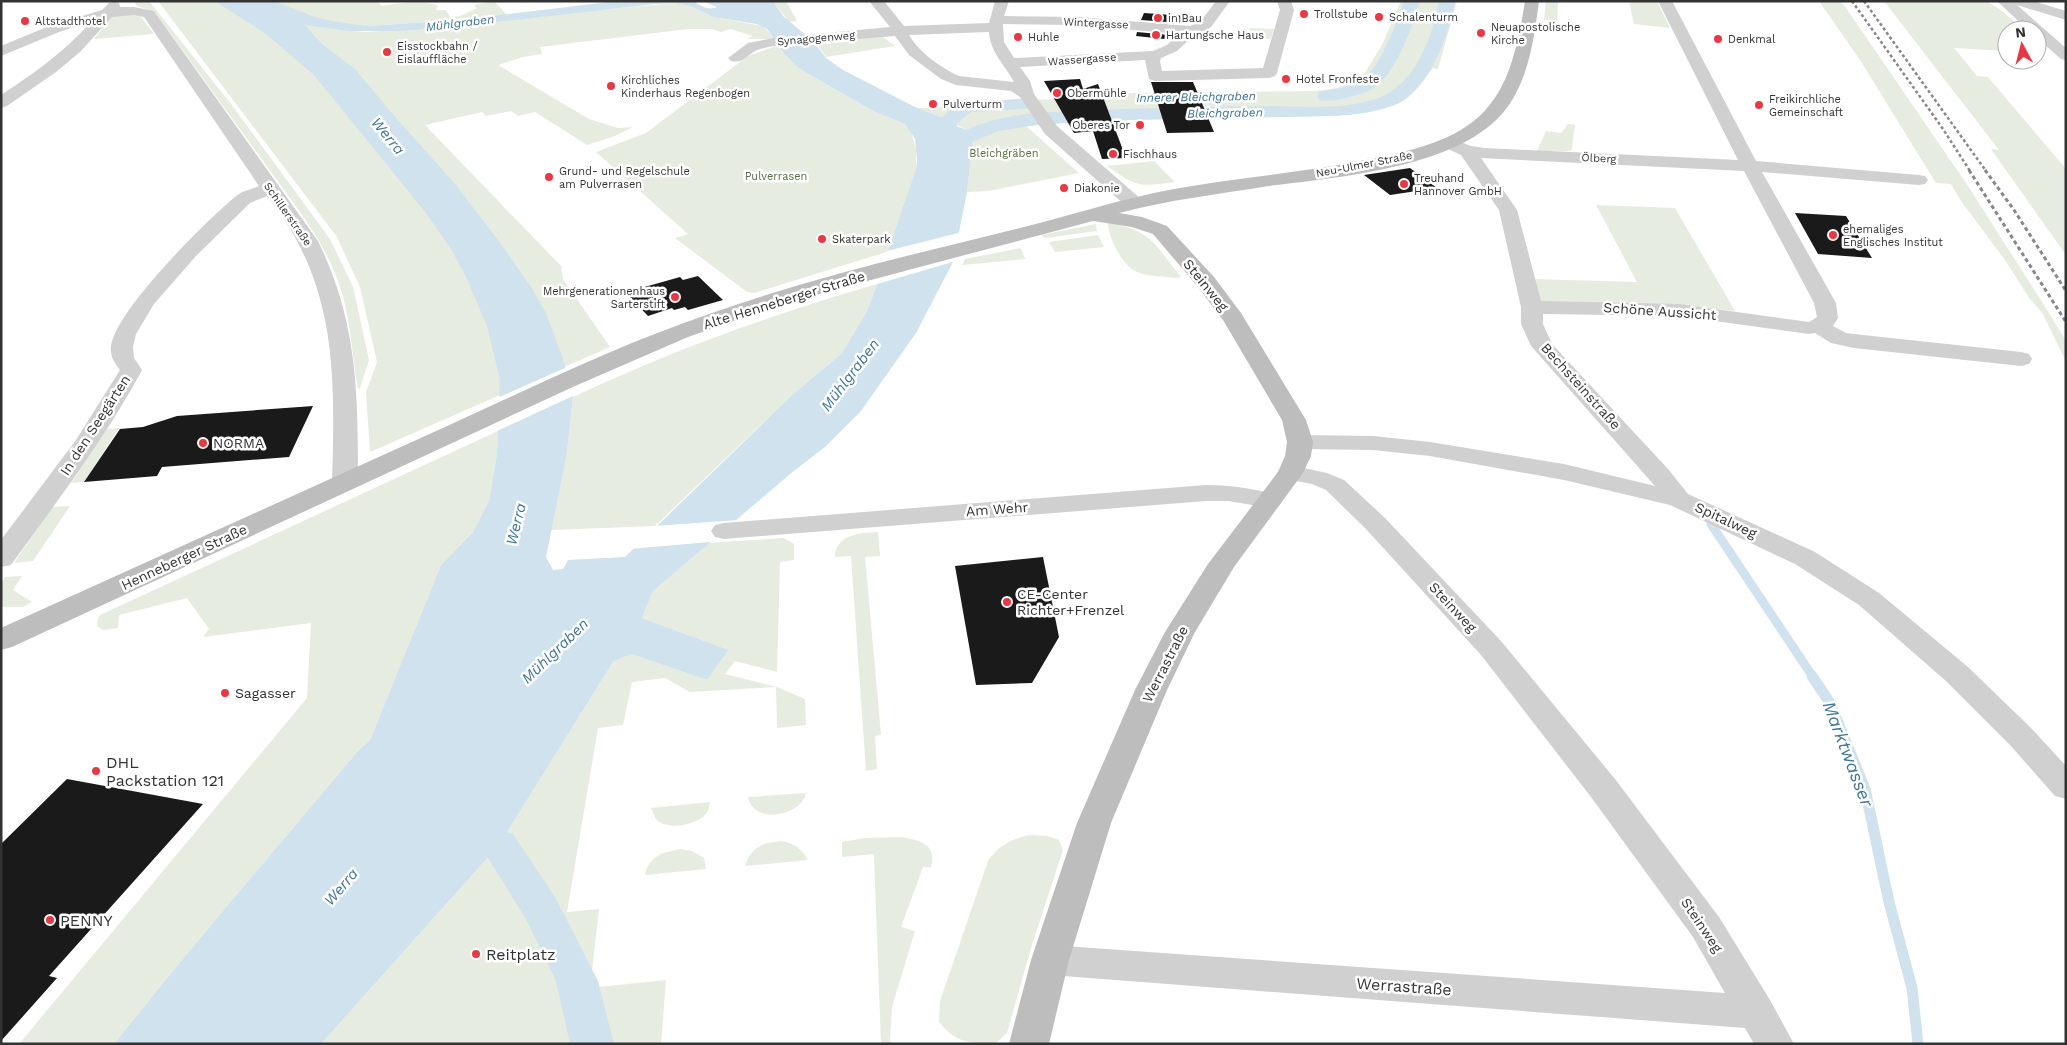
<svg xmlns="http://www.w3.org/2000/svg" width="2067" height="1045" viewBox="0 0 2067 1045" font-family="'Work Sans',sans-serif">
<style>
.green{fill:#e6ecdf}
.water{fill:#cfe2ee;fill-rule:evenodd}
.pier{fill:#fff}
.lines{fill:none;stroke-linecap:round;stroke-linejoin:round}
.stream-far1{stroke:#cfe2ee;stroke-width:9}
.stream{stroke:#cfe2ee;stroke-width:11}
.canal{fill:#cfe2ee;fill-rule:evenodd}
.building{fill:#1a1a1a}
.street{fill:#d0d0d0;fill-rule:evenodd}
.secondary{fill:#bdbdbd;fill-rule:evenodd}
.rail-far1{stroke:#888;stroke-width:2.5;stroke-dasharray:3 2.5;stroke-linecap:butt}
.rail{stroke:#888;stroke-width:3;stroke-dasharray:4 3;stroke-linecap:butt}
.poi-dot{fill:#e63946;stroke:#fff;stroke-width:2}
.labels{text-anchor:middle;stroke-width:5;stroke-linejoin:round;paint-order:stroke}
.far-poi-label{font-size:11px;fill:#333;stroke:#fff;text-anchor:start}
.far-street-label{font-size:11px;fill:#333;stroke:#fff}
.far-park-label{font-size:11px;fill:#56703f;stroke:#fff}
.far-water-label{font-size:12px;font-style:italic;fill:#3f7597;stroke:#fff}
.street-label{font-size:14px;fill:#333;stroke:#fff}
.poi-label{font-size:14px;fill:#333;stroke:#fff;text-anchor:start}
.water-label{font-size:15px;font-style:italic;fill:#3f7597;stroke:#fff}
.near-poi-label{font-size:16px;fill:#333;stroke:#fff;text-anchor:start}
.near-street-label{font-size:16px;fill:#333;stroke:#fff}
.near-water-label{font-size:18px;font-style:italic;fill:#3f7597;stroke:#fff}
</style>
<rect width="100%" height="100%" fill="#fff"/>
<path class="green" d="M134,1h15l82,103 99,135 23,48 16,73 -9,28 -2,1c-7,-38 -7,-77 -22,-113 -8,-21 -19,-39 -31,-57l-150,-207 -18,-6z
M158,1h219l5,5c16,-3 43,-6 56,0l-2,4h10l4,7 10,-1 17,-8 -3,-3 20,-4 13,14 -49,5 -92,6 -15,5 14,1 96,-6 117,-14 96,-9 16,3 23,11 50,9 12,13h-29l7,-3 -22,-7 -10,3 -9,-3h-24l-148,18 2,7 -19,3 -25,8 91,54 29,9 15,-1 -18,9 -28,9 -52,-33 -17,4 -7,-5 -25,5 -4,-4 -57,13 136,141 2,13 47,68 -240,105 -4,-60 11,-30 -17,-75 -23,-50z
M773,1h13l11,20 -8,1z
M1401,1h56l-19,68 -5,-1 -14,18 -13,13 -11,6 -19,5 -77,6 -176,2 -97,8 53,47 -91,18 -21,1 6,-54 3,-4 -19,-9 -4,-8h-12l-23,-9h18l9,-2 -1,-2 136,-6 27,-4 2,4 17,-1 -1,-4 191,-2 21,-3 13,-5 15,-10 18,-30z
M1546,1h12l-1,21 -13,-2z
M1629,1h28l13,27 -36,-4z
M1819,1h19l6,4 124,181 81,127 17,28v21l-23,-48 -13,-15 -25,-39 -44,-59 -10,-17 -15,-1 -76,-123z
M1884,1h102l12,7 27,22h-18v21l-53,-3 23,28 11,1 78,92v86l-75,-106 8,1z
M138,13l16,21 -60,5 19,-24z
M1250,28l24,1 -3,10 -15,-1 -2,3 -13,-1 3,-9h6z
M883,37l12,9 -69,11 -13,-17 10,-1 3,5 20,-3 -1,-3z
M779,45l19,23 77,44 30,12 6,7 5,18v20l-26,82 -136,42 -7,-1 -72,-54 13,-4 -92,-82 50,-19 102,-77z
M1568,124l7,1 -3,24 -2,2h-33l9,-20 15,2z
M1154,161l21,21c-36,5 -38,5 -68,-16z
M1596,205l79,3 60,103 -49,-5 -147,-3 -7,-24 105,3z
M1108,223c44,7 47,22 73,54l-5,1c-12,-2 -28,-1 -39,-6 -14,-5 -29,-35 -29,-49z
M1096,224l1,7 -52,7 -4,-3z
M1098,235l6,12 -49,5 -6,-10z
M1021,248l4,11 -63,6 3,-6z
M877,284l-10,27 -25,42 -50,42 -137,131 -105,4 17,-77 6,-56c98,-46 200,-83 304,-113z
M119,428l-35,54 -13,1 36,-54z
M498,431l-1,22 -8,48 -16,31 -32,33 -71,175 -13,12c-81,97 -164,192 -243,292h-95l288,-346 4,-75 -108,14 6,-8 -22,-31 -68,17 -1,13 -15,2 -5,-3 -1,-6 3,-6z
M70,506l-37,55 -19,2 38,-56z
M878,532l2,24 -15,1 16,178 -6,1 2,33 -11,2 -15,-215 -16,1c1,-23 25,-24 43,-25z
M784,538l10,6v16l-14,2 -3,110 -42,-11 -10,13 52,13 28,12 1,26 -29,3 -1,-41 -86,5 -25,-14 -33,4 -9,43 -25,3 -31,184 32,-3 -9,79 76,-8 -5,64h-340l178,-199 114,-183 18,-8 76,26 22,-30 -87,-32 11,-27 55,-48z
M22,576l-9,14 19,12 -9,5h-22v-24l4,-6z
M806,793c-1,3 -2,7 -5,10 -14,15 -48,18 -53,-6z
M710,802c-1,5 -2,10 -6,14 -11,9 -37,15 -48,3 -2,-3 -3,-8 -5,-11z
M1030,835l17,1 12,4 4,10 -31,95 -25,88 -12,11c-26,0 -40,-2 -56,-22l1,-21 48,-140c11,-16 23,-22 42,-26z
M902,837c19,4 35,7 29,30h-8l-22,60 14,4 -23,76 -2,33 2,4h-11l-7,-190 -32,3v-15l23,-4z
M782,841c13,3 19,7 26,19l-63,6c7,-20 17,-23 37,-25z
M681,849l11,2 12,7 2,11 -61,6c4,-19 18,-23 36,-26z"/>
<path class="water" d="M215,1h59l38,15 19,5 35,5 92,-6 160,-19h77c3,5 15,10 22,6l-15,-6h71l11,16 28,23 14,18 17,12 72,37 26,10 16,2v7l19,8 -3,4 -6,54 -14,70 -37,71 -55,78 -36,36 -35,27 -137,117 -11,27 87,32 -22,30 -76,-26 -18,8 -114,183 -178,199h-207c79,-100 162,-195 243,-292l13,-12 71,-175 32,-33 16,-31 8,-48 3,-74 -13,-53 -21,-49 -15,-28 -25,-36 -112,-138 -48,-41zM674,3l16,3 23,11 44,7 10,5 17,24 14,15 77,44 30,12 10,15 2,21 -1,9 -41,121 -8,21 -25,42 -50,42 -167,162 -57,3 -5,9 -10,1 -7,-13 21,-104 6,-56 -11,-41 -16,-43 -15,-26 -33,-47 -43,-56 -65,-73 -35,-42 -33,-25 -17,-19 44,6h49l63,-5 194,-22z"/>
<path class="pier" d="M962,232l-6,29 -82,24 13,-34z
M567,367l8,28 -80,37 2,-34z
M737,520l-27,22 -80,7 25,-23z"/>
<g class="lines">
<path class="stream-far1" d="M1711,524l102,153"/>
<path class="stream" d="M1812,676l18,27 35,86 24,113 23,86 6,56"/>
<path class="canal" d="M1404,1h16c-7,24 -24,72 -45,86 -8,6 -19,8 -29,11 -9,2 -18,4 -27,2l-2,-4 2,-4c14,-3 29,-4 42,-12 19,-11 36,-58 43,-79z
M1439,1h16c-6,33 -24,85 -56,102 -19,9 -42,11 -63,13l-201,4 -92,4 -45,7 -52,22 -7,-2 -3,-4 3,-4c15,-7 29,-15 45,-20 34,-11 70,-11 105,-13 58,-2 116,-3 174,-4 36,0 92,6 124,-12 31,-17 46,-60 52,-93z
M1031,98l7,2 2,4 -2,4 -67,4 -27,22 -7,2 -7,-2 -3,-4 32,-27z
M499,830l14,4 42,63 43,84 16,63h-44l-14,-63 -30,-62 -46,-74 5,-11z"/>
</g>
<path class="building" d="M1144,13l42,3 -7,7 -38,-3z
M1137,32l32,3 -5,4 -28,-3z
M1080,79l3,10 15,-5 28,74 -24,1 -9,-28 -19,2 -30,-52z
M1151,82h42l21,50 -47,1z
M1410,168l27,20 -47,7 -26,-20z
M1795,213l51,3 26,42 -54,-4z
M698,276l25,24 -35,10 -3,-3 -11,3 -2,-2 -24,8 -20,-21 8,-2 -2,-3 46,-13 3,3z
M313,406l-24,51 -127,10 -5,9 -73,6 36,-53 23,-2 34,-11z
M1043,557l16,80 -27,46 -56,2 -21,-119z
M67,779l136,25 -154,172 8,2 -56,63v-197z"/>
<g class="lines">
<path class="street" d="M869,1h15l20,25 85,-3 6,-22h14l-5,15 74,1 112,9 11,-5 15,-20h14l-19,26 -10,7 -8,2 -16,15 -16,7 -1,3 2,10 101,-3 17,-58 -3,-9h14l3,9 -17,63 -2,3 -6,2 -114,3 -6,-2 -4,-19 -125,7 10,14 4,13 23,32 84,73 2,4 -2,4 -7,2 -7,-2 -82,-73 -25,-37 -9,-6 -55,-6 -15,-6 -32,-24 -14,-19 -121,10c-5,1 -12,2 -17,4 -10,5 -14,14 -26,11l-3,-3 20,-15 5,-1 21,-4 116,-11zM1003,24l75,1 101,9 -12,11 -14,6 -139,7 -10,-16zM989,32c1,20 16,33 25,50l-55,-6c-18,-8 -40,-24 -50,-41z
M1658,1h14l84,160 163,14 6,1 3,4 -3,4 -6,1 -157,-13 74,131 2,15 -5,8 13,7 8,1 167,18 8,2 3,5 -3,5 -8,2 -167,-18 -23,-5 -16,-10 -6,1 -130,-18 -136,-2v10l9,20 116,125 20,25 127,58 64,41 89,74 64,62 34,37v33l-11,-3 -45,-51 -64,-64 -87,-76 -64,-41 -125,-59 -106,-25 -134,-24 -57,-6 -73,-1 -9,-2 -3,-5 3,-5 9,-2 73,1 57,6 134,22 91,22 -124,-140 -10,-22v-17l-22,-97 -38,-55 -17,-8 -3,-4 3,-4 6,-1 21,8 14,2 253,12zM1481,158l263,13 70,132 3,14 -8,5 -130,-18 -138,-3 -24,-91z
M1997,1h36l33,10v9l-49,-15 49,43v12l-5,-1 -24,-21v-8h-9z
M114,2l5,1 1,4h14l20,4 164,230c40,82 40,153 40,242l-4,5 -9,3 -9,-3 -4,-5c3,-107 6,-199 -65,-287l-17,7 -54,53 -42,48 -18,30 -3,13 1,11 8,12c-37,69 -85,131 -131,195l-10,2v-27l75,-100 44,-70c-6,-8 -10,-14 -9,-24 5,-36 95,-125 124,-149 6,-6 17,-8 24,-11l-115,-169 -10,-2 -22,2 -32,35 -24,20 -49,34 -6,2v-13c35,-23 63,-43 91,-74l-33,11 -58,24v-10l48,-20 53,-16 7,-7z
M1290,465l37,8 17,7 40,37 117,124 114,138 104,138 51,83 24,44h-40l-9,-16 -695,-53 -13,-4 -5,-11 5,-11 13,-4 675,48 -32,-56 -102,-140 -110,-142 -115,-126 -40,-39 -14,-6 -31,-6 -4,-5 4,-5z
M1206,485c25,0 49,4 73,10l4,5 -4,5 -9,3 -42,-7h-22l-482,38 -9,-2 -4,-6 4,-6 9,-2z"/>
<path class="secondary" d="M1525,1h14c-5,38 -10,77 -33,108 -45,59 -168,68 -237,77 -50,8 -101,14 -150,27l23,4 25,9 47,51 27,36 65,107 7,22 -2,14 -8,17 -69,94 -39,65 -28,58 -56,133 -42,137 -20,84h-40l22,-84 46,-137 58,-133 30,-58 43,-68 70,-92 7,-16 2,-14 -5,-22 -59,-100 -25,-33 -45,-53 -21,-7 -39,-6 -256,68 -72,21 -77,27 -113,49 -563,261 -11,3v-22c148,-67 296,-134 444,-201 88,-40 175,-83 267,-114 99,-35 202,-59 304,-84 53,-13 104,-30 158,-40 67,-12 135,-17 202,-31 106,-21 133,-51 149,-157z"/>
<path class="rail-far1" d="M1852,1l91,128 27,42
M1864,1l122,170"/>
<path class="rail" d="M1969,170l97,152
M1985,170l29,40 52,81"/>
</g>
<g class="poi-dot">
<circle cx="1304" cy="14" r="5"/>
<circle cx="1379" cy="17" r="5"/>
<circle cx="1158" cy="18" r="5"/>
<circle cx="25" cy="21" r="5"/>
<circle cx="1481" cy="33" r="5"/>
<circle cx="1156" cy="35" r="5"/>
<circle cx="1018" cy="37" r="5"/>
<circle cx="1718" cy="39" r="5"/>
<circle cx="387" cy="52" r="5"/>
<circle cx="1286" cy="79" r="5"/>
<circle cx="611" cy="86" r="5"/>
<circle cx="1057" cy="93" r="5"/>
<circle cx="933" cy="104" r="5"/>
<circle cx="1759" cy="105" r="5"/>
<circle cx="1140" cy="125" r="5"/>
<circle cx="1113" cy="154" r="5"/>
<circle cx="549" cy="177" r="5"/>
<circle cx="1404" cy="184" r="5"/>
<circle cx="1064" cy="188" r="5"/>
<circle cx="1833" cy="235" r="5"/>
<circle cx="822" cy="239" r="5"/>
<circle cx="675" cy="297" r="5"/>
<circle cx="203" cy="443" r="5"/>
<circle cx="1007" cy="602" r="5"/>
<circle cx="225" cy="693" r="5"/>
<circle cx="96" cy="771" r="5"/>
<circle cx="50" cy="920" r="5"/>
<circle cx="476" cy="954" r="5"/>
</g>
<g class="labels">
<g class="far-poi-label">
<text x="1314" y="18">Trollstube</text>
<text x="1389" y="21">Schalenturm</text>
<text x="1168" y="22">in Bau</text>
<text x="35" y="25">Altstadthotel</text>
<text x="1491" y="31">Neuapostolische<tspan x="1491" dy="13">Kirche</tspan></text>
<text x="1166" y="39">Hartungsche Haus</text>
<text x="1028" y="41">Huhle</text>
<text x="1728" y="43">Denkmal</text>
<text x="397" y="50">Eisstockbahn /<tspan x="397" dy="13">Eislauffläche</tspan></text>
<text x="1296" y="83">Hotel Fronfeste</text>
<text x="621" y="84">Kirchliches<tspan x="621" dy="13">Kinderhaus Regenbogen</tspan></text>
<text x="1067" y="97">Obermühle</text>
<text x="1769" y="103">Freikirchliche<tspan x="1769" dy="13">Gemeinschaft</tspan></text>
<text x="943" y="108">Pulverturm</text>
<text x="1130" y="129" text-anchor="end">Oberes Tor</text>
<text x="1123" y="158">Fischhaus</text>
<text x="559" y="175">Grund- und Regelschule<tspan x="559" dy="13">am Pulverrasen</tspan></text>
<text x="1414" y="182">Treuhand<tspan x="1414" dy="13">Hannover GmbH</tspan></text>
<text x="1074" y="192">Diakonie</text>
<text x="1843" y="233">ehemaliges<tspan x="1843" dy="13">Englisches Institut</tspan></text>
<text x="832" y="243">Skaterpark</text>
<text x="665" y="295" text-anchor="end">Mehrgenerationenhaus<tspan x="665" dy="13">Sarterstift</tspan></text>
</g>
<g class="far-street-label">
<text transform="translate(1096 23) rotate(3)" y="4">Wintergasse</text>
<text transform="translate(816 38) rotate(-5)" y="4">Synagogenweg</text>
<text transform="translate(1082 59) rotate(-4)" y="4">Wassergasse</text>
<text transform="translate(1599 158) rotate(3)" y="4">Ölberg</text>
<text transform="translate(1364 164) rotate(-11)" y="4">Neu-Ulmer Straße</text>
<text transform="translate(288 214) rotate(55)" y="4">Schillerstraße</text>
</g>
<g class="far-park-label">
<text x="1004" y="157">Bleichgräben</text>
<text x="776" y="180">Pulverrasen</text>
</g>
<g class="far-water-label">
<text transform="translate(460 23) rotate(-7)" y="4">Mühlgraben</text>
<text transform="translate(1196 97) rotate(-1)" y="4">Innerer Bleichgraben</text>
<text transform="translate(1225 113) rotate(-1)" y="4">Bleichgraben</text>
</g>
<g class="street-label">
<text transform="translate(1206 285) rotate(51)" y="5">Steinweg</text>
<text transform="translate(784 300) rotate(-17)" y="5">Alte Henneberger Straße</text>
<text transform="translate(1660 311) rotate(4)" y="5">Schöne Aussicht</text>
<text transform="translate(1581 386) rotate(48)" y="5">Bechsteinstraße</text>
<text transform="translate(95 425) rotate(-57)" y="5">In den Seegärten</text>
<text transform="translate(997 509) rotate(-4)" y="5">Am Wehr</text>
<text transform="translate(1726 520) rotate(25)" y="5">Spitalweg</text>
<text transform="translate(184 557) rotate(-25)" y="5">Henneberger Straße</text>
<text transform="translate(1453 607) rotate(47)" y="5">Steinweg</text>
<text transform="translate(1165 664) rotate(-63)" y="5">Werrastraße</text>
<text transform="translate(1702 925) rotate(56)" y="5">Steinweg</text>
</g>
<g class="poi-label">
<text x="213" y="448">NORMA</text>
<text x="1017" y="599">CE-Center<tspan x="1017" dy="16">Richter+Frenzel</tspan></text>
<text x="235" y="698">Sagasser</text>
</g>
<g class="water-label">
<text transform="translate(388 136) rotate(51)" y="5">Werra</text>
<text transform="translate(850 375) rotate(-53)" y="5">Mühlgraben</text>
<text transform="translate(516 524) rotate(-76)" y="5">Werra</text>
<text transform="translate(555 651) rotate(-44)" y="5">Mühlgraben</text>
<text transform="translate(341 887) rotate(-49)" y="5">Werra</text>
</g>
<g class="near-poi-label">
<text x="106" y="768">DHL<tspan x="106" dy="18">Packstation 121</tspan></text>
<text x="60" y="926">PENNY</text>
<text x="486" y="960">Reitplatz</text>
</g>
<g class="near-street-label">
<text transform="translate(1404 986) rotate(4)" y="6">Werrastraße</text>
</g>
<g class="near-water-label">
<text transform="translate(1848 754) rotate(69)" y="6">Marktwasser</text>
</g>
</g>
<rect width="2067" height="1045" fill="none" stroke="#333333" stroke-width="5"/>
<g transform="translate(2022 45) rotate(353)"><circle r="24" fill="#ffffff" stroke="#adadad"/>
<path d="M0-4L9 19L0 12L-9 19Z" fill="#e63946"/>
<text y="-8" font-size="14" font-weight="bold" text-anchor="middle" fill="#333333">N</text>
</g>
</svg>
